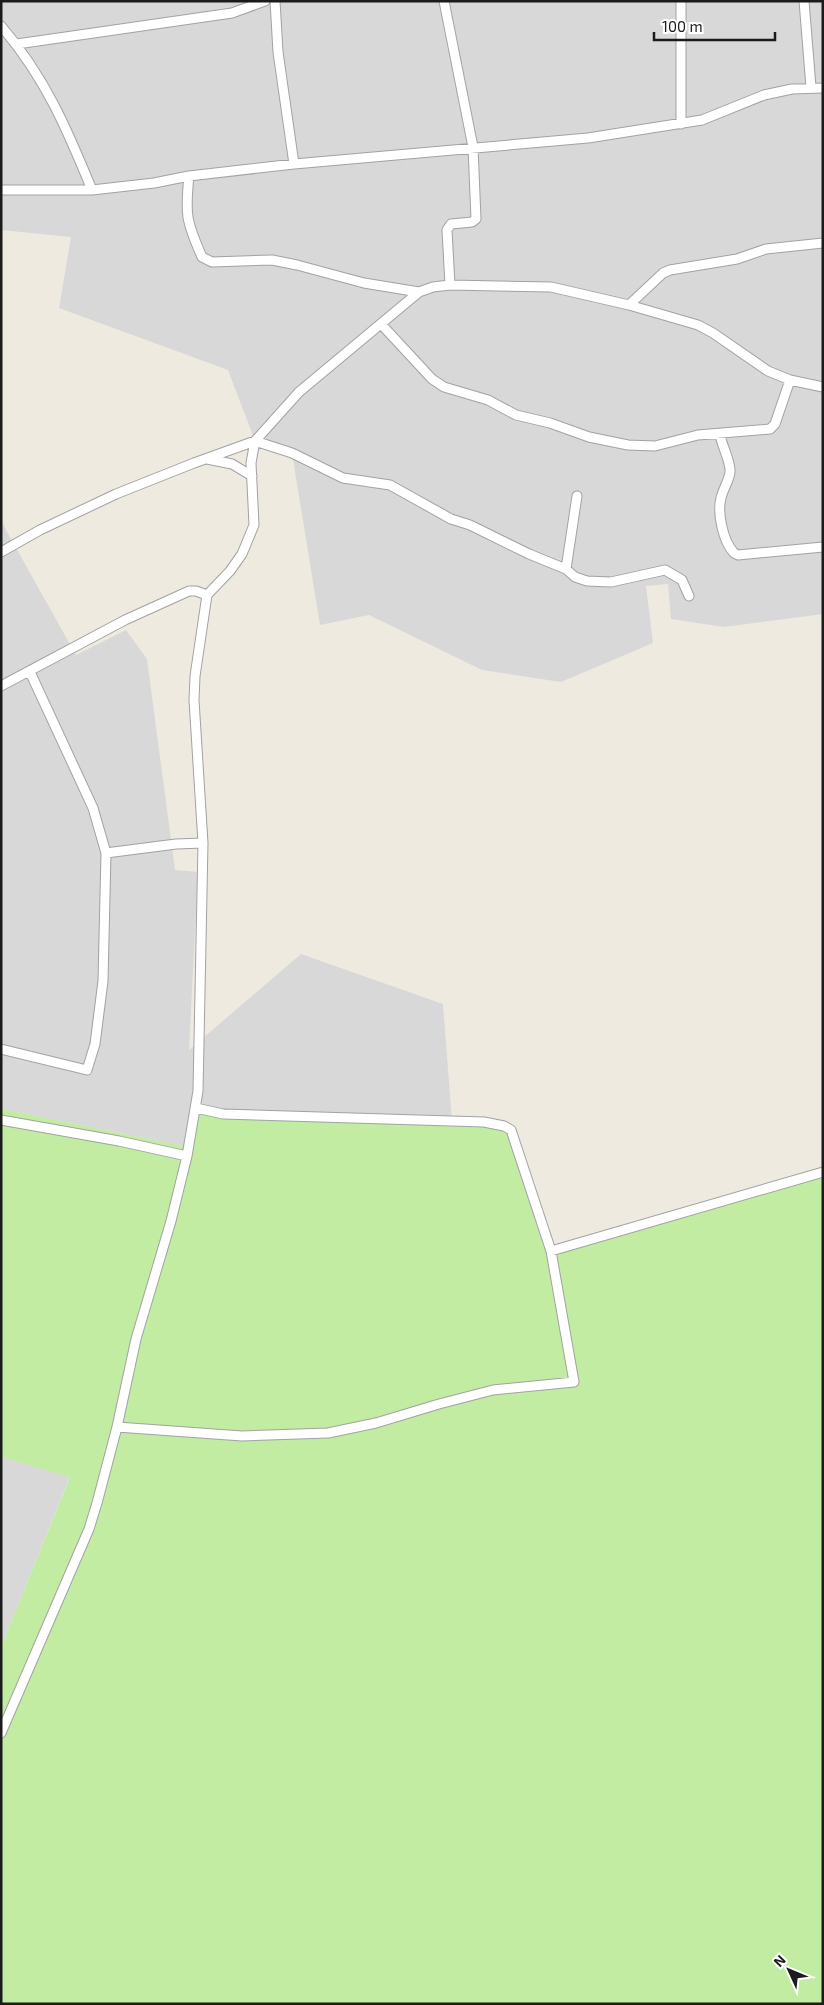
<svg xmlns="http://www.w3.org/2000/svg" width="824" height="2005" viewBox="0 0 824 2005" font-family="'Exo 2',sans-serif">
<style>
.residential{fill:#d9d8d8}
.grass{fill:#c1eca2}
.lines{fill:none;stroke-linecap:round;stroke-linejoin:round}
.minor-casing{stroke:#a2a2a2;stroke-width:11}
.minor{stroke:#fff;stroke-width:9}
</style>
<rect width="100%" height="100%" fill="#eeeae0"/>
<path class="residential" d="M1,1h822v613l-99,13 -53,-8 -3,-35 -22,2 7,57 -92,39 -79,-12 -113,-55 -49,10 -28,-172 -37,-12 -27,-71 -169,-62 12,-71 -70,-7z
M1,519l5,11 70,125 50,-25 21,29 28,211 23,2 -9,178 112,-96 142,50 9,117 -264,26 -187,-38z
M1,1457l69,19 -69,171z"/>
<path class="grass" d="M196,1108l27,6 261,8 27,8 40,121 272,-79v832h-822v-357l69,-170 -69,-20v-348l187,38z"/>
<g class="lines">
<defs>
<path id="minor" d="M275,1l3,51 16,112
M444,1l29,146 3,72 -4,3 -21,2 -4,6 3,55
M804,1l7,86
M1,26c44,51 66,103 91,164
M17,44l215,-31 33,-12
M681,124v-123
M189,176c-4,38 -3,45 13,81l10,5 60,-2 25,5 67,18 55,9
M1,190h91l62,-7 35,-7 105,-12 294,-26 114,-18 62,-25 28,-6 31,-1
M629,305l34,-32 7,-3 67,-11 29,-10 57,-6
M381,324l51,55 12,8 44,13 28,15 34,8 39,14 39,8 27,1 43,-11 72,-6 5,-5 15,-44
M720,435c2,11 11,27 10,37 -1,9 -7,17 -9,26 -4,15 2,43 13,55l4,2 85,-8
M207,459l25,5 20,12
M1,552l39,-22 76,-36 78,-31 61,-22 37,12 51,25 47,7 61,34 19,6 59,29 37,15 9,8 12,4 24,1 54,-12 17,10 7,16
M566,569l11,-73
M1,686l124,-66 64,-29h7l11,4
M106,853l70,-9 27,-1
M1,1049l86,21 8,-26 8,-63 3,-128 -13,-45 -63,-136
M1,1120l118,21 68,15
M551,1251l272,-79
M117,1427l125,9 86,-3 48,-10 63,-19 54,-14 81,-8 -23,-131 -40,-121 -7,-4 -20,-4 -261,-8 -27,-6
M1,1733l88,-204 8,-26 20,-76 19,-88 35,-118 16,-65 11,-65 5,-248 -9,-143 1,-24 12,-81 23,-24 12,-17 12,-29 -3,-62 4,-22 44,-49 120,-100 14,-5 17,-2 101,2 78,18 69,20 15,8 55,38 22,9 33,7"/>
</defs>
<use href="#minor" class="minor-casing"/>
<use href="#minor" class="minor"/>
</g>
<rect width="824" height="2005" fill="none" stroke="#1b1b1b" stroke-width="5"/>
<g transform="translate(789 1970) rotate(314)" stroke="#ffffff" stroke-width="4" paint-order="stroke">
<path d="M0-4L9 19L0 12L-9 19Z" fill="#1b1b1b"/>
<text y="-8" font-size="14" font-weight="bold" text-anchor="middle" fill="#1b1b1b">N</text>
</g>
<path d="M654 32v8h121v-8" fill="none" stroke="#1b1b1b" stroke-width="2.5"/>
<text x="662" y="32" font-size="15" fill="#1b1b1b" stroke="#ffffff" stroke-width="4" paint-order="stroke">100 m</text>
</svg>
